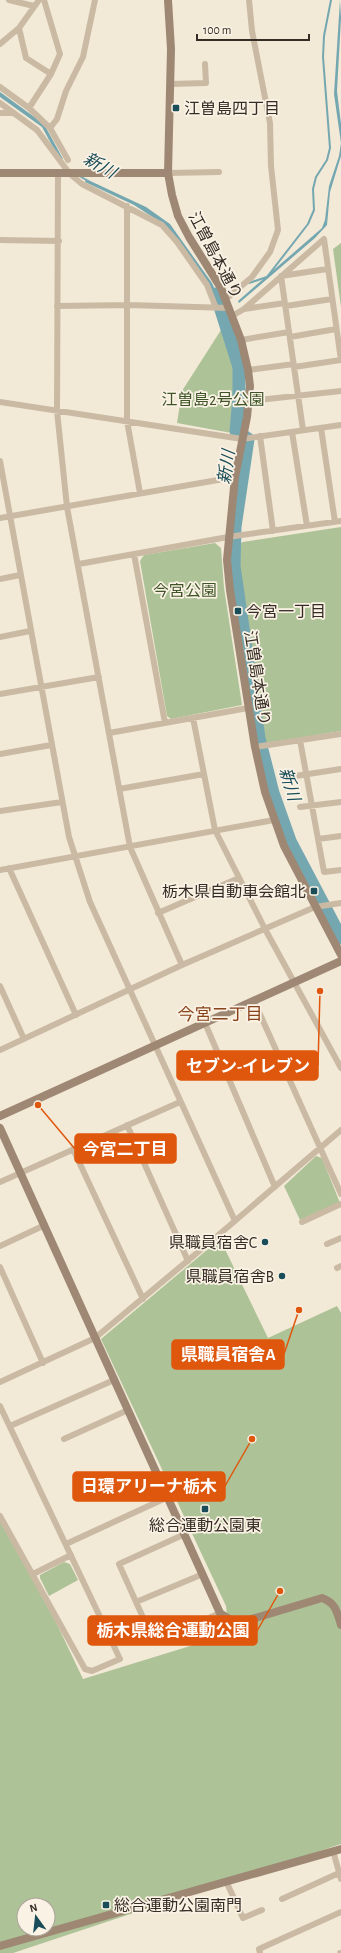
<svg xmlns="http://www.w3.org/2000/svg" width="341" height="1953" viewBox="0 0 341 1953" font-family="'Alegreya Sans','Noto Sans JP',sans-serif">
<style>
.green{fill:#aec297;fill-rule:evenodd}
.water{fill:#75a7b1}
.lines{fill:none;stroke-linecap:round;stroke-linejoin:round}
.stream{stroke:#75a7b1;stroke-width:2}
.river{stroke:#75a7b1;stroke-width:13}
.street{stroke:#cbbaa3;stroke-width:6}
.secondary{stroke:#9e8874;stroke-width:8}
.poi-dot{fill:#194d59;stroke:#faf2e4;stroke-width:1.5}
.labels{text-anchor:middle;stroke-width:3.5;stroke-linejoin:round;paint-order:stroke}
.poi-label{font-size:16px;fill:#352c25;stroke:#faf2e4;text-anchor:start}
.street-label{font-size:16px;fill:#352c25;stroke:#faf2e4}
.park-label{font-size:16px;fill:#3f5528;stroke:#faf2e4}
.water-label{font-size:17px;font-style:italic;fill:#194d59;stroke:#faf2e4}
.neighbourhood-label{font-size:17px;fill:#88411a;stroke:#faf2e4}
.leader{fill:none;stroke:#df570d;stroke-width:1.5}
.callout-dot{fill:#df570d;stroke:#faf2e4;stroke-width:1.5}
.callout{fill:#df570d;stroke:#df570d;stroke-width:1.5}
.callout-label{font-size:17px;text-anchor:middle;font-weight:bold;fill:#fff}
</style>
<rect width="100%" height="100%" fill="#f2e9d7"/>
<path class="green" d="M341,243v64l-8,-58z
M228,319l15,52v25l-6,38 -60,-11 5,-32z
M341,527v204l-73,12 -5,-2 -26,-190 2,-7 4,-2z
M215,543l6,5 3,40 18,117 -71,14 -4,-3 -27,-155 4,-6z
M316,1156l6,2 18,45 -40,17 -16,-34z
M220,1239l48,99 69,-32 4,7v531l-328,109h-13v-434l27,42 56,118 146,-45 -3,-28 -125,-267zM24,1905h24v24h-24z
M64,1562l6,2 8,16 -29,16 -9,-18v-3z"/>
<path class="water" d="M340,0l1,18 -4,73 4,33v32l-11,36 -3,33 -12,13 -76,65 -1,-2 84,-73 3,-8 4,-34 10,-30 2,-13 -7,-49z
M0,92l44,32 19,35 -3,1 -18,-33 -42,-30z
M86,179l60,28 24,17 42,59 6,13 -3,1 -7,-15 -43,-57 -31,-20 -49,-23z
M226,317c14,36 19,60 15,98l-4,-1c6,-36 -2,-61 -13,-96z"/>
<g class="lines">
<path class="stream" d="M78,175l10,6
M249,283l18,-6 41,-53 6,-14 -1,-21 3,-12 11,-17 3,-12 -7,-91 1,-21 7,-36
M224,292l13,-5"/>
<path class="river" d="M216,294l23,73v31l-3,33 12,8 -13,88 -1,39 25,172 14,55 17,48 51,97"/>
<path class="street" d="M9,0l25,6
M39,0l-20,28 7,30 25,16
M0,44l19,-16
M171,84l35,-1 -1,-19
M0,87l29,21 21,20 18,32
M0,103l37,27 33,44 12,10 80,41 15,17 30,43 9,23
M29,108l22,-34 9,-20 -16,-54
M0,113h14
M50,128l7,-9 9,-28 17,-34 12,-57
M168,173l51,-1
M58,174l-1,237 10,96 63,340 52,118
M127,206v215l13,72
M0,240l59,1
M226,299l26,-22 18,-25 8,-22 -7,-64 -1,-43 -18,-92 -3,-31
M57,306l72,-1 100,3
M286,306l46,-7
M244,309l41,-6
M232,316l12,-7 80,-70 17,121
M290,337l46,-8
M241,340l48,-8
M294,367l47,-7
M248,370l46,-6
M249,401l92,-10
M0,402l242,37 99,-14
M321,428l14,94
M303,430l-22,-154 46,-7
M292,432l15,94
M260,436l13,95
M0,461l69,376 21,65 145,319
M0,518l235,-41
M134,554l31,169
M79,564l149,-27 113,-16
M0,579l20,-4
M0,637l30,-6
M0,694l99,-17
M193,718l22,112 50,99 76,139
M109,733l139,-25
M300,740l24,132 17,-2
M255,747l86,-13
M0,754l51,-9
M289,777l52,-8
M119,789l85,-15
M300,807l41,-5
M0,811l62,-9
M318,839l23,-3
M9,868l67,147
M0,870l274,-50
M158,913l81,-35
M0,986l24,53
M254,1001l87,193
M205,1023l70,164
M0,1050l182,-85 133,-58 26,-4
M127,1125l61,136
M73,1149l70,150
M0,1182l180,-80
M302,1222l39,-18
M327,1244l14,-6
M0,1246l45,-21
M0,1267l43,96
M337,1268l4,-2
M0,1382l95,-44 127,-106 119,-102
M0,1406l120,253 -28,12 -7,-2 -85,-153
M10,1426l104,-46
M64,1439l64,-29
M185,1534l-66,30 35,78 66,-29
M66,1544l102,-47
M33,1574l38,-19
M136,1602l67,-28
M333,1851l8,28
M226,1881l17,37 19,-8
M282,1899l57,-26
M260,1953l-1,-4 82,-37
M340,1953h1"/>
<path class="secondary" d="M168,0l3,49 -3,124 4,22 6,21 11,21 32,51 20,52 7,30 2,16 -3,31 -12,60 -8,83 3,30 25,157 10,45 19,54 57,109
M0,173h168
M0,1116l341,-155
M0,1128l220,485 14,9h8l80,-24c14,5 15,14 19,27
M0,1946l341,-97"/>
</g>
<g class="poi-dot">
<rect x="172" y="104" width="8" height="8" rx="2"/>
<rect x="234" y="607" width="8" height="8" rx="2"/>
<rect x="310" y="887" width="8" height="8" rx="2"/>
<circle cx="265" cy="1242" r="4"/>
<circle cx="282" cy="1276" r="4"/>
<rect x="201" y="1505" width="8" height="8" rx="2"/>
<rect x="102" y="1901" width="8" height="8" rx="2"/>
</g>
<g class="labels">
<g class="poi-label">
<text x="184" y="114">江曽島四丁目</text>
<text x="246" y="617">今宮一丁目</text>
<text x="306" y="897" text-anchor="end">栃木県自動車会館北</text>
<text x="257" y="1248" text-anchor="end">県職員宿舎C</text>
<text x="274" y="1282" text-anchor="end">県職員宿舎B</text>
<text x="205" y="1531" text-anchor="middle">総合運動公園東</text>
<text x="114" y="1911">総合運動公園南門</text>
</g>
<g class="street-label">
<text transform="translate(216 255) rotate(62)" y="6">江曽島本通り</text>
<text transform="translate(258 678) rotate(81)" y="6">江曽島本通り</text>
</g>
<g class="park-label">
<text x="213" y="405">江曽島2号公園</text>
<text x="185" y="596">今宮公園</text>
</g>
<g class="water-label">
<text transform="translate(100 165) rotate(30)" y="6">新川</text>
<text transform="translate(226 467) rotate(-82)" y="6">新川</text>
<text transform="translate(290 784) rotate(73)" y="6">新川</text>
</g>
<g class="neighbourhood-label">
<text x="220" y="1020">今宮二丁目</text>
</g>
</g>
<path class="leader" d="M320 991L318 1066M38 1105L75 1149M299 1310L284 1354M252 1439L225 1486M280 1591L257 1631"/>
<g class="callout-dot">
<circle cx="320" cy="991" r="4"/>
<circle cx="38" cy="1105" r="4"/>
<circle cx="299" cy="1310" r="4"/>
<circle cx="252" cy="1439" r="4"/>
<circle cx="280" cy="1591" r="4"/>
</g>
<g class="callout">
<rect x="177" y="1051" width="141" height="29" rx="4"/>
<rect x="75" y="1134" width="101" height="29" rx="4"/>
<rect x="172" y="1340" width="112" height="29" rx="4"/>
<rect x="73" y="1472" width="152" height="29" rx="4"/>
<rect x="88" y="1616" width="169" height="29" rx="4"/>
</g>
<g class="callout-label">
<text x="248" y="1072">セブン-イレブン</text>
<text x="125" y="1155">今宮二丁目</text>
<text x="228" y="1360">県職員宿舎A</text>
<text x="149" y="1492">日環アリーナ栃木</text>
<text x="173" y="1636">栃木県総合運動公園</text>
</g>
<g transform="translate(36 1917) rotate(345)"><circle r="19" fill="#faf2e4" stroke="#aba398"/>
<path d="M0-3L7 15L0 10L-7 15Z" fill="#194d59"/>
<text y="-6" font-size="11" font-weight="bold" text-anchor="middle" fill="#352c25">N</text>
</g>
<path d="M197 34v6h112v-6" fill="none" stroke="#352c25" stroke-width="2"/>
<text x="203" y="34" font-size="12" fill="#352c25" stroke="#faf2e4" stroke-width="3" paint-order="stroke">100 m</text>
</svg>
